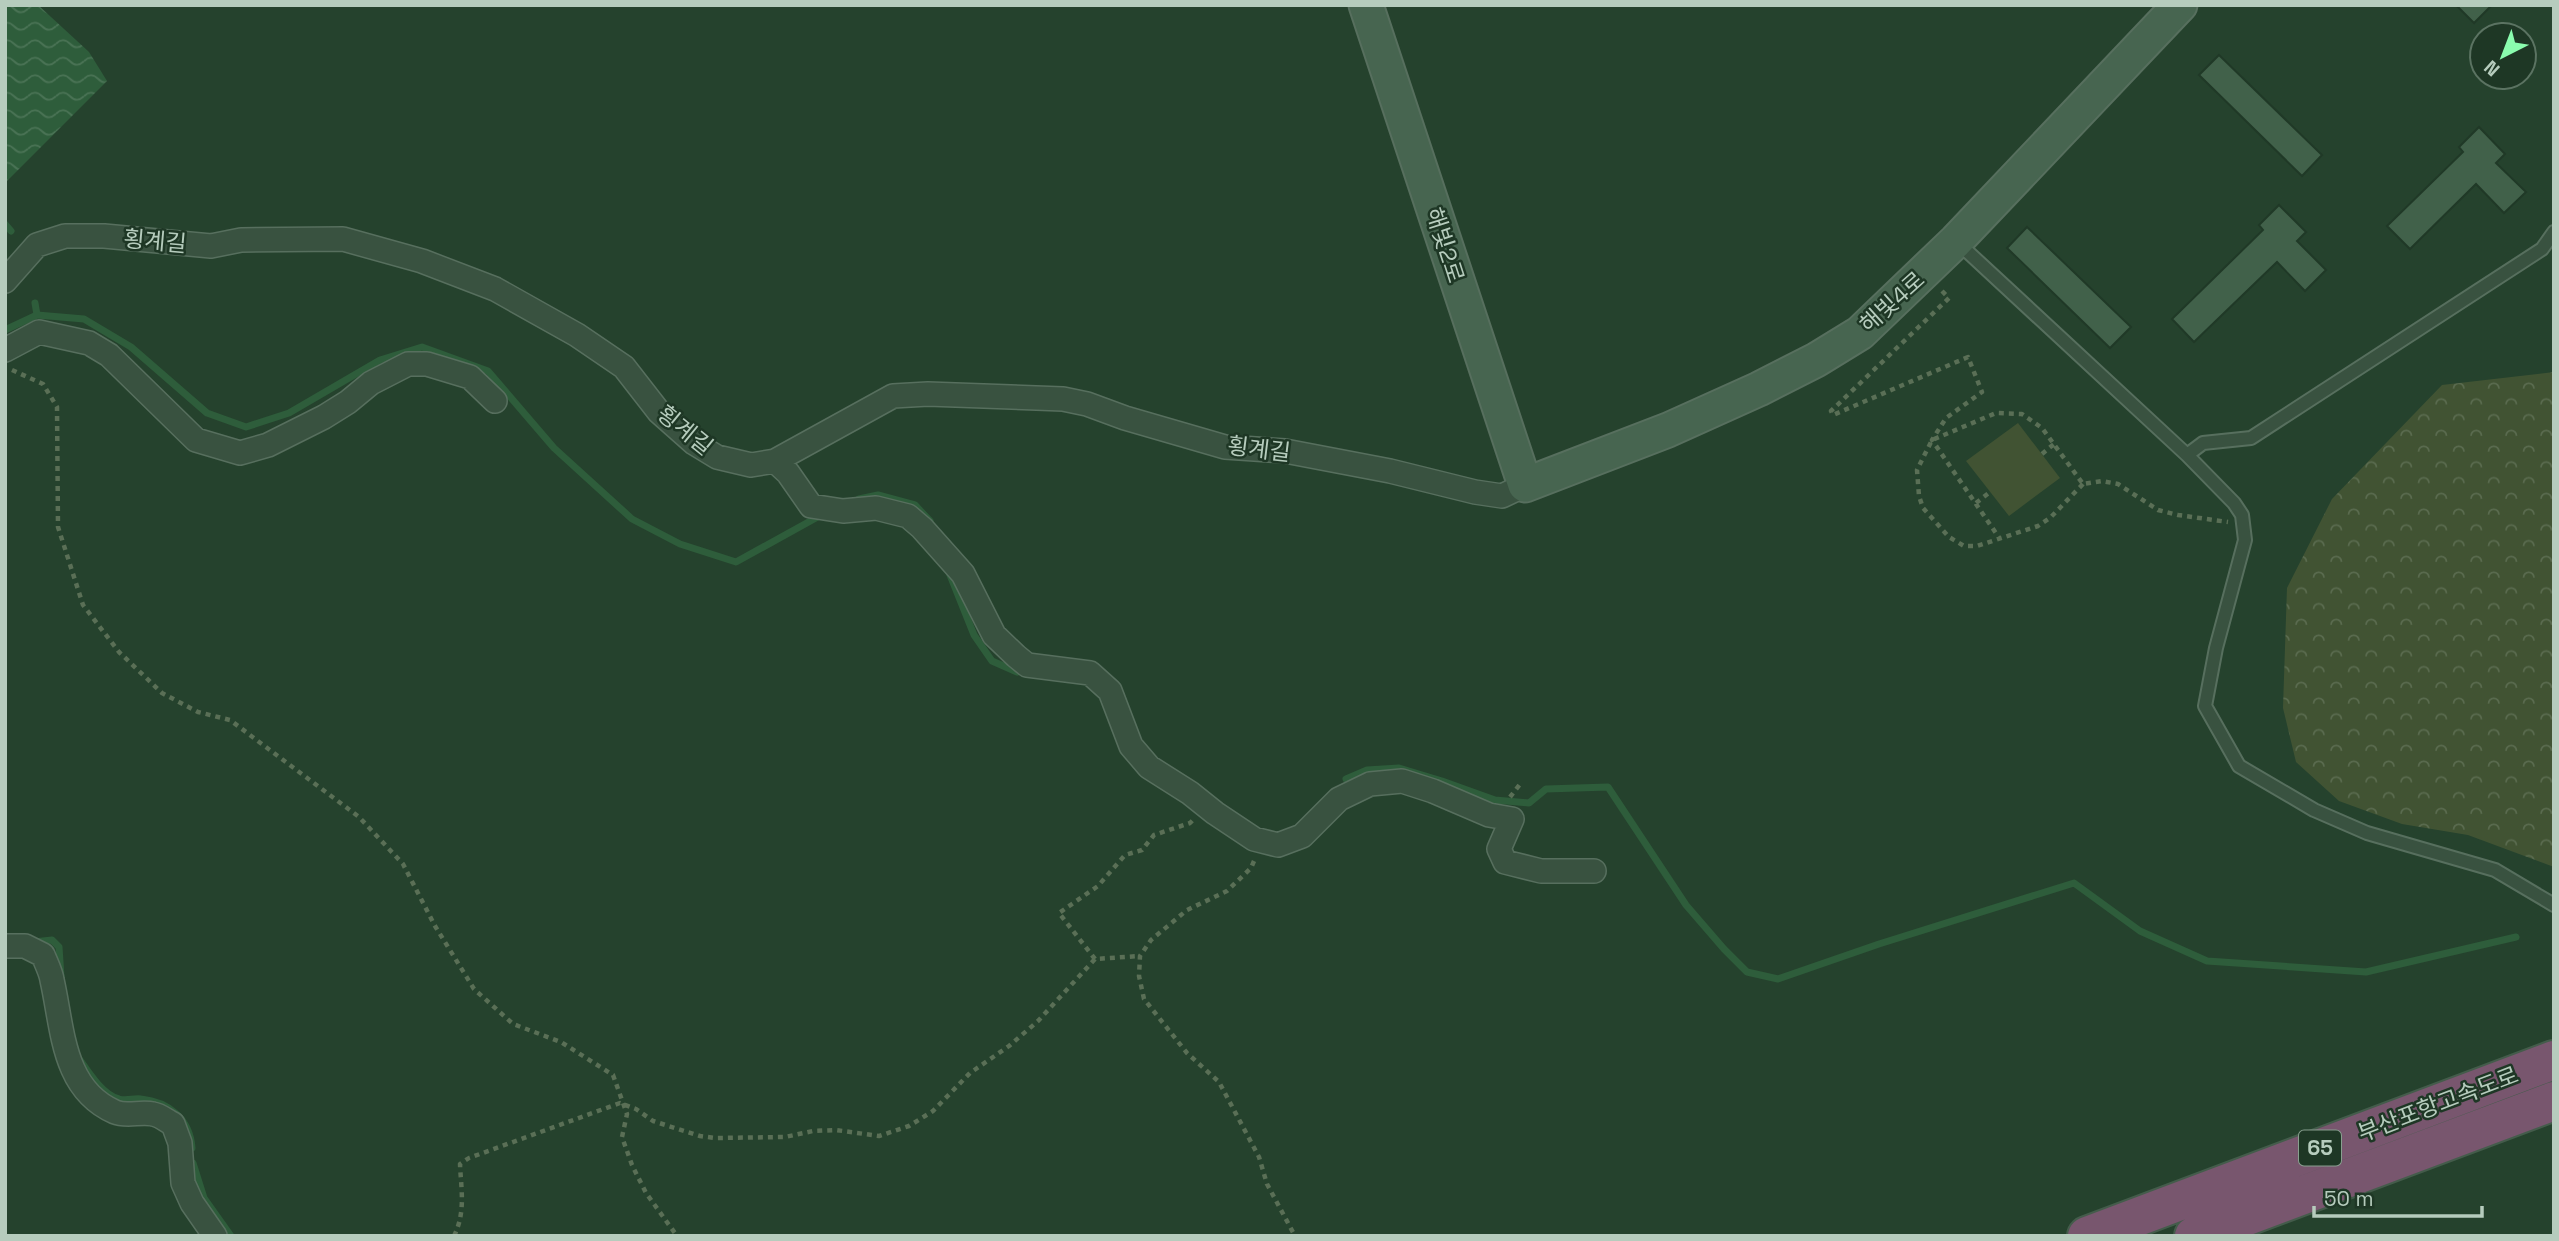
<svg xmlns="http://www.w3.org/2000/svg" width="2559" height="1241" viewBox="0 0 2559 1241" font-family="'Space Grotesk','Noto Sans KR',sans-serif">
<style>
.green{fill:#415333}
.forest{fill:url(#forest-crowns)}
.water{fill:url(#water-waves)}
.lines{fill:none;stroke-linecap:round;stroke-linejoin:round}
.stream{stroke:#2e5d3b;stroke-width:7}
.building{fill:#41614a;stroke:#203927;stroke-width:2}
.lane-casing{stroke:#576f5e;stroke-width:16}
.street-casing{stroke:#576f5e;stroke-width:26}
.secondary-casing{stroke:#576f5e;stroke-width:37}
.highway-casing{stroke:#445c4b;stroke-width:42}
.path{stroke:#5a6f56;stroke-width:4.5;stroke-dasharray:5 5;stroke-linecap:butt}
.lane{stroke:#395240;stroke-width:12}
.street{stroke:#395240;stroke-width:23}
.secondary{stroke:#476550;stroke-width:33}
.highway{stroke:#78566e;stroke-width:38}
.labels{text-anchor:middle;stroke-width:5;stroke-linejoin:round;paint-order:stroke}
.shield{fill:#1e3725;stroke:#889f8f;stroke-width:2}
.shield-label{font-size:21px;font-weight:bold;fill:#b6ccbd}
.street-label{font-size:23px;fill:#b6ccbd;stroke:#1e3725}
</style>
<defs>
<pattern id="forest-crowns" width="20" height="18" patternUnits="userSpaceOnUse" patternTransform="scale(1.75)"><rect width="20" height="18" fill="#415333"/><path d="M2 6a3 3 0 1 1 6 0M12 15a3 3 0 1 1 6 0" fill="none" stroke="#5a6b4f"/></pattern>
<pattern id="water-waves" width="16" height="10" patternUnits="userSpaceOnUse" patternTransform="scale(1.75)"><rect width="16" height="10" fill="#2e5d3b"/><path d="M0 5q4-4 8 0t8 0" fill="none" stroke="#4a7355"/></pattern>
</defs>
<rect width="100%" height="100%" fill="#25422d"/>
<path class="green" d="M2018,423l42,55 -51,38 -43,-55z"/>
<path class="forest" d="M2554,372v495l-86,-32 -66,-11 -63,-23 -43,-39 -13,-54 4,-120 45,-89 110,-114z"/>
<path class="water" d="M5,5h33l51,47 18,29 -102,102z"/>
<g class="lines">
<path class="stream" d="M5,224l6,7
M35,303l2,12
M5,330l32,-15 47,4 47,28 76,66 39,14 43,-14 91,-53 42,-13 66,24 66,77 78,71 48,25 56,18 87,-48
M859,499l19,-4 37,10 15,16
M948,570l26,65 18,26 25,11
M1346,779l21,-9 32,-2 43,13 53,19 34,3 17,-14 62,-2 78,118 38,44 23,23 31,7 101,-35 195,-61 66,48 67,30 159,11 150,-35
M34,942l18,-2 7,7 2,30
M80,1060c9,13 23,35 39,39 7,2 15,-1 22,0 28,3 49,20 51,49
M193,1163l11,35 27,38"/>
</g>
<path class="building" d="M2456,5h36l-18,18z
M2219,55l103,100 -20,21 -103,-101z
M2479,127l26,27 -9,9 30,29 -22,21 -28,-29 -66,65 -23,-23 76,-74 -4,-5z
M2279,205l27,27 -9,9 29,29 -21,21 -28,-29 -83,80 -22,-23 91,-89 -4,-5z
M2027,227l104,100 -21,21 -103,-100z"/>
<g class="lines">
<defs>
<path id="lane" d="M1956,241l231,214 47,48 8,12 3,25 -29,108 -11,58 34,60 75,44 53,23 128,37 59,35
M2187,455l16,-12 48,-5 291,-189 12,-17"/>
<path id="street" d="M5,281l32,-36 28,-9h39l107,10 30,-6 102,-1 79,22 73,28 82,46 47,32 35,45 35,31 23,14 34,8 24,-4 118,-65 35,-2 135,5 24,5 38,14 100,29 60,4 105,20 85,21 27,4 23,-11
M5,350l34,-18 50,11 20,12 87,85 44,13 28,-8 56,-28 24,-15 23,-19 37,-19h19l43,13 25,24
M775,461l13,12 23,33 32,5 33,-3 32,8 14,12 41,46 31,61 22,21 11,9 63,8 20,18 21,55 18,21 41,26 25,20 39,26 24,6 24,-9 37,-37 31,-15 32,-3 31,10 56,24 23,4 -13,30 6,13 36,9h53
M5,946h20l18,9c3,8 8,17 9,25 11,48 10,109 63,132 12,5 26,-1 38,2 7,1 14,7 20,10l7,19 3,40 9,20 23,33"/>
<path id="secondary" d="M1366,5l159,480 143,-55 91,-41 57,-29 44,-27 96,-92 224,-236"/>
<path id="highway" d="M2087,1236l467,-176
M2194,1236l360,-135"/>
</defs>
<use href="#lane" class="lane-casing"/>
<use href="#street" class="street-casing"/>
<use href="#secondary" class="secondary-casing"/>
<use href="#highway" class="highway-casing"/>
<path class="path" d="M1942,291l7,7 -118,113 2,4 135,-58 14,35 -36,26 -14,22 68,99
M12,370l31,14 14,23 1,120 25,78 36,47 43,41 36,19 32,8 129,97 44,47 32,62 39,63 39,35 48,18 52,33 14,39 -5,23 10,28 14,28 31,43
M2042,454l12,-10
M2083,484l-33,34 -12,8 -61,20h-13l-15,-9 -26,-29 -4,-12 -2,-26 15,-30 64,-27 26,1 20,14 41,56 19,-3 16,3 40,26 20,5 50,7
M1976,503l14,-11
M1510,797l11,-14
M1254,861l-3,7 -24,23 -40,19 -36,30 -11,16 -1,20 5,23 43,54 32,29 40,75 8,27 28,52
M1095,959l-36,-46 39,-27 27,-31 17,-5 12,-15 36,-12 3,-3
M454,1236c12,-24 7,-47 6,-72l9,-6 151,-55 16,6 17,12 47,15 15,2 70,-1 28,-6 23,-1 43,6 30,-10 24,-15 37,-38 39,-27 29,-25 57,-62 45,-3"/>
<use href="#lane" class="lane"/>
<use href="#street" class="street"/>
<use href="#secondary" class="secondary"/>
<use href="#highway" class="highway"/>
</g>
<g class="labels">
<rect class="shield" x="2299" y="1130.5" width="42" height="35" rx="5"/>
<g class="shield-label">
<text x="2320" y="1155">65</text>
</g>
<g class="street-label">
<text transform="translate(155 241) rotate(5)" y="8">횡계길</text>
<text transform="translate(1445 245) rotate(72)" y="8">해빛2로</text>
<text transform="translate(1892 302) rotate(-42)" y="8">해빛4로</text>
<text transform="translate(685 430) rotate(39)" y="8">횡계길</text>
<text transform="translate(1259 449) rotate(7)" y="8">횡계길</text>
<text transform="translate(2438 1104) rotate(-21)" y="8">부산포항고속도로</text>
</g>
</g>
<rect width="2559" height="1241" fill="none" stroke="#b6ccbd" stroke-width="14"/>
<g transform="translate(2503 56) rotate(222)"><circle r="33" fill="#1e3725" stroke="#5b7362" stroke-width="2"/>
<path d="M0-5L12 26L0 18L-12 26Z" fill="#8afcae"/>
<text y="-10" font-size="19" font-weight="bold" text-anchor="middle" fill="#b6ccbd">N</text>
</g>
<path d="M2314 1206v10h168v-10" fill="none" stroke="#b6ccbd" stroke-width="3.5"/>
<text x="2324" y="1206" font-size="21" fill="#b6ccbd" stroke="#1e3725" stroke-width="5" paint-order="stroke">50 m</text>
</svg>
